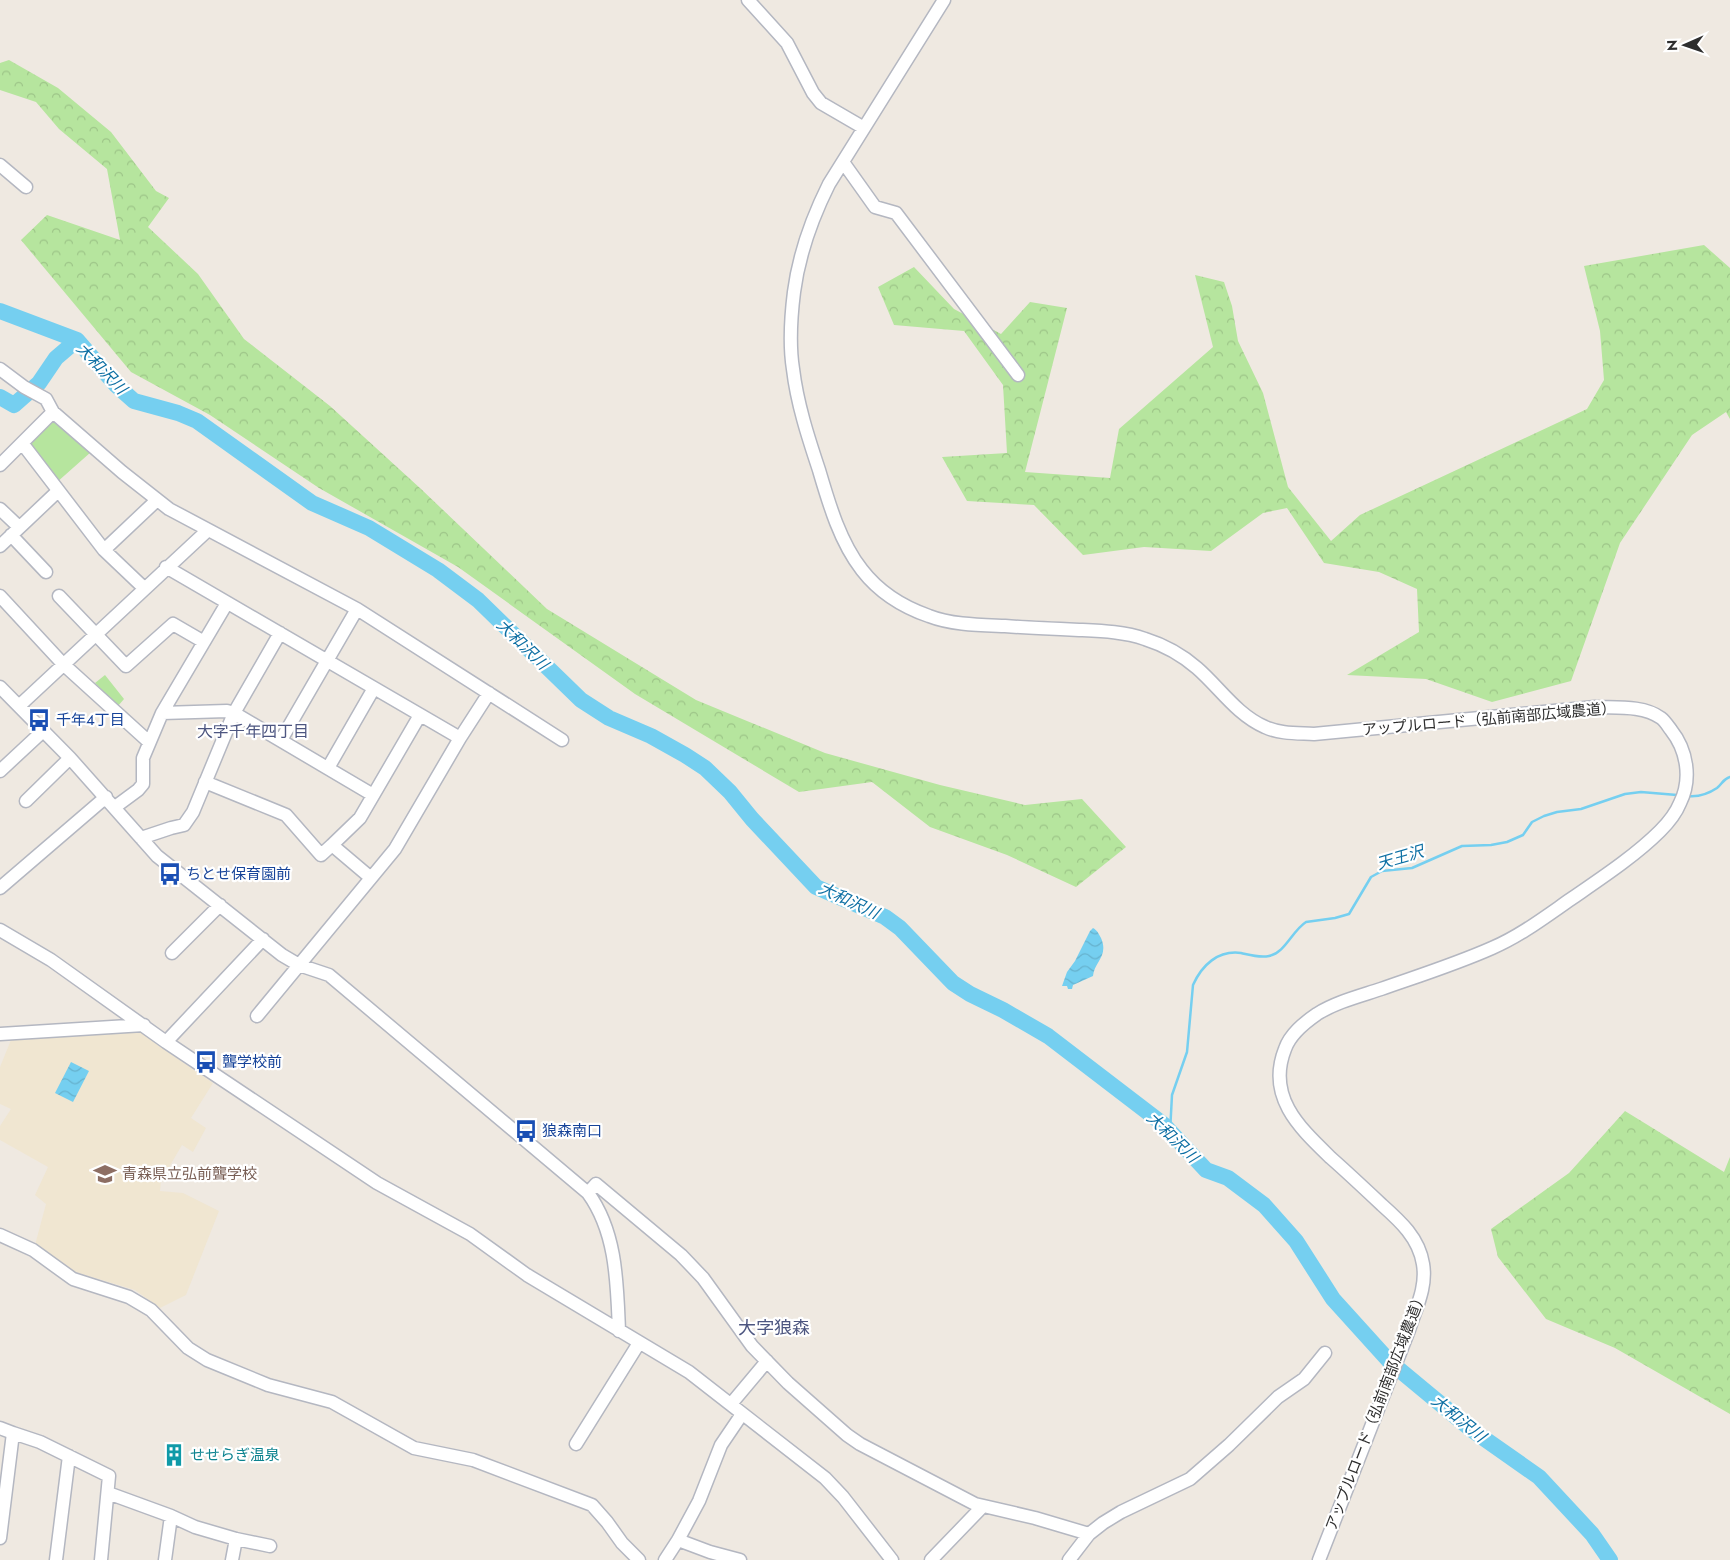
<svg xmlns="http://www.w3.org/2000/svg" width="1730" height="1560" viewBox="0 0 1730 1560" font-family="Jost,'Noto Sans JP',sans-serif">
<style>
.education{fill:#f0e6d1}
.forest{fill:url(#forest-crowns)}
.park{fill:#b6e59e}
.water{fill:url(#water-waves)}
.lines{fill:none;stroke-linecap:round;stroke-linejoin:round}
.stream{stroke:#75cff0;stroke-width:2.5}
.river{stroke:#75cff0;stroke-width:16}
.minor-casing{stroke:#b4b7c1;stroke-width:15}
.minor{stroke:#fff;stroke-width:12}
.labels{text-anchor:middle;stroke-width:4.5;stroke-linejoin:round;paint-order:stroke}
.street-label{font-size:15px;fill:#2e2e2e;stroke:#fff}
.transit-label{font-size:15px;fill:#164399;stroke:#fff;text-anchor:start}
.education-label{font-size:15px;fill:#785e54;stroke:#fff;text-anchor:start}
.culture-label{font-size:15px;fill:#0d838f;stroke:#fff;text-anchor:start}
.water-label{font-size:16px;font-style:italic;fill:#0d6fa3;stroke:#fff}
.neighbourhood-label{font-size:16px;fill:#4d5680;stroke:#fff}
.quarter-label{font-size:18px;fill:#4d5680;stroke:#fff}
</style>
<defs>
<pattern id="forest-crowns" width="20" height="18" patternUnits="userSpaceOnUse" patternTransform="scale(1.25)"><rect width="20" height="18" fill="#b6e59e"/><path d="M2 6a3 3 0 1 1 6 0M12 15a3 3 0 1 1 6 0" fill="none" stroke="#9dc588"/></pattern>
<pattern id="water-waves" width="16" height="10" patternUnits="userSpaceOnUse" patternTransform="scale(1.25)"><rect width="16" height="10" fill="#75cff0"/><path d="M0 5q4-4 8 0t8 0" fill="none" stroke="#66b2ce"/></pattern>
</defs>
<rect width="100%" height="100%" fill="#efe9e1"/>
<path class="education" d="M135,1027l24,19 54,37 -22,35 15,10 -13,24 -11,-7 -21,36 -1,10 23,2 36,18 -33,84 -26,13 -25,-18 -63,-19 -37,-26 11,-41 -11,-9 13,-28 -48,-27v-14l11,-17 -11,-5v-37l13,-32z"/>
<path class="forest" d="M9,60l49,28 53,44 45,59 13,7 -21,29 50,47 46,65 86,67 91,83 126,120 149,91 129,53 115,32 85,20 57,-6 44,48 -50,40 -69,-32 -77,-28 -58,-45 -73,10 -164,-98 -177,-127 -139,-79 -109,-73 -79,-43 -110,-132 26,-25 73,25 -13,-71 -48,-40 -23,-27 -36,-12v-27z
M1704,245l26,23v151l-4,-7 -34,23 -72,108 -49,138 -79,21 -66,-23 -79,-4 72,-43 -2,-43 -38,-17 -55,-9 -37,-55 -24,5 -52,38 -67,-4 -61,8 -49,-50 -67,-4 -25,-44 65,-4 -4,-68 -39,-54 -70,-6 -16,-38 36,-20 40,42 47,25 29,-32 37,6 -42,164 85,6 9,-49 94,-82 -18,-72 29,7 8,24 6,35 25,52 25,94 43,54 29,-26 227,-106 17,-29 -4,-49 -16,-65z
M1625,1111l99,61 6,-15v257l-115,-66 -69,-29 -48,-62 -7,-28 78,-56z"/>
<path class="park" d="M47,422h8l36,30 -35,31 -28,-43z
M105,675l19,24 -6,7 -23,-23z"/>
<path class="water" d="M1093,928c5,3 5,5 8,10 8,18 -7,24 -8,38l-20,9 -1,4h-4l-1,-3h-5l5,-14 8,-11 15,-30z
M71,1062l18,9 -16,31 -18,-9z"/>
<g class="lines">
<path class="stream" d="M1688,796c10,1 20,-2 29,-8 5,-4 6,-9 13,-11
M1170,1132l2,-37 15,-43 6,-67c9,-20 25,-35 48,-32 9,2 18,5 28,3 16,-3 23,-25 37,-34l29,-4 14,-4 22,-37 11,-6 30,-3 50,-22 29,-1 16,-3 16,-7 9,-13 12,-6 13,-4 24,-3 44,-15 16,-2 36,3"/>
<path class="river" d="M0,311l77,29 39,45 18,16 44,12 19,8 115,82 57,25 69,42 40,30 103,100 28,18 42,18 34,19 20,13 25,24 22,27 64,68 69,30 15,11 53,55 17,11 33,16 45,26 115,88 43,46 22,8 36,27 32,36 37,58 57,63 82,68 67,47 53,57 18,26
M0,397l14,8 25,-22 17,-25 21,-18"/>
<defs>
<path id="minor" d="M748,0l39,43 26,50 8,10 43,25
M944,0l-115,184c-17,34 -30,70 -35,108 -3,24 -5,52 -1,77 4,34 15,68 26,101 10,34 21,72 43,100 17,22 41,37 67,46 23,9 51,9 76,10 26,2 52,3 77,4 21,1 43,2 63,9 19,6 37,16 52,29 22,19 40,47 68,59 15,7 33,6 49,7l281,-27c21,1 48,-2 66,11 4,3 7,8 10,12 16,20 21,49 9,73 -4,10 -12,20 -20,28 -25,25 -60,48 -89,68 -26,18 -51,37 -79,49 -36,16 -74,28 -111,41 -21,7 -45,13 -64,25 -13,9 -27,20 -32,35 -19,48 15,79 46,109 17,15 34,31 51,47 18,16 37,33 41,59 4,23 -7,44 -14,66l-90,230
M843,162l32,45 21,6 122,162
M0,165l26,22
M0,369l24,18 22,12 7,13 69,60 47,37 188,100 205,131
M22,443l82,107 40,38
M0,465l53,-53
M0,509l19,18
M11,535l35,37
M0,546l58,-55
M104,550l53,-50
M166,567l294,171
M0,596l63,68 86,78
M59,596l67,70 47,-42 31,18
M0,687l70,71 87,98 125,99 17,10 30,10 259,218c29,40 29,91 31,138
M19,706l189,-176
M162,713l65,-2 7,2 139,82
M281,740l76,-131
M328,768l46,-80
M0,771l43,-40
M205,782l81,33 35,40 11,-10
M26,801l44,-43
M115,807l23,-17 5,-6v-26l19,-45 65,-110
M141,838l30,-10 13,-3 9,-13 41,-99 46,-80
M371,878l-39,-33 28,-27 60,-103
M0,888l106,-91
M0,930l51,30 115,82 211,141 93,51 57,41 162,97 136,106 18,19 49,63
M172,953l48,-48
M257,1016l138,-167 65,-111 29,-45
M0,1034l144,-9
M166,1042l97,-103
M588,1193l8,-9 85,71 22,23 49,68 36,37 59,52 13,9 115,60 60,14 54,16
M0,1235l33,15 40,29 56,18 22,13 37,38 19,12 61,25 64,17 82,46 59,12 119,45 15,17 15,21 17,17
M731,1404l36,-43
M0,1428l13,5
M576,1444l63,-101
M108,1493l63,23 24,11 41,12 34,7
M0,1538l13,-105 27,9 69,34 -8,84
M678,1540l32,12 30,8
M56,1560l13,-104
M165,1560l6,-44
M232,1560l4,-21
M665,1560l13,-20 21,-39 22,-56 21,-31
M931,1560l52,-54
M1069,1560l20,-26 14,-11 18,-11 69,-33 39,-34 49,-48 26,-18 21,-26"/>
</defs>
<use href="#minor" class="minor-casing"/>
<use href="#minor" class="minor"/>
</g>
<defs>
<symbol id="bus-bare" viewBox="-9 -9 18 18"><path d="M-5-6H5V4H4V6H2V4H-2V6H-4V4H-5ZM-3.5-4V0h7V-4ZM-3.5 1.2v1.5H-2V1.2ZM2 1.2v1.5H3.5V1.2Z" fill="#1a4fb4" stroke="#fff" stroke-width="2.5" paint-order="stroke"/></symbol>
<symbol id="school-bare" viewBox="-9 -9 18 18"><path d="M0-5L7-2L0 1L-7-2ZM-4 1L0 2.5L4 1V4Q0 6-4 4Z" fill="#8d6e63" stroke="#fff" stroke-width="2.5" paint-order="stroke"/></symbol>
<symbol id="building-bare" viewBox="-9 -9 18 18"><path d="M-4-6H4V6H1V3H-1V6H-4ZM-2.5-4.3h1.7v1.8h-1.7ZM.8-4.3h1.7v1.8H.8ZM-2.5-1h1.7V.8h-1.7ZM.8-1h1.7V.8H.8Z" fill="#0f9aa8" stroke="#fff" stroke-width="2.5" paint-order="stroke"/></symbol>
</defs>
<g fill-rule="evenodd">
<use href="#bus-bare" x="23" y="704" width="32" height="32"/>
<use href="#bus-bare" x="154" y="858" width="32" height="32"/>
<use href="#bus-bare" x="190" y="1046" width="32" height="32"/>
<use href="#bus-bare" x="510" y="1115" width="32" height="32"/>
<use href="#school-bare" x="89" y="1158" width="32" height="32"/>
<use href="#building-bare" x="158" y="1439" width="32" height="32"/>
</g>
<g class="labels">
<g class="street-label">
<text transform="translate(1489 719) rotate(-5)" y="5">アップルロード（弘前南部広域農道）</text>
<text transform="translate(1376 1411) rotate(-69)" y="5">アップルロード（弘前南部広域農道）</text>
</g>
<g class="transit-label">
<text x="56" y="725">千年4丁目</text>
<text x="186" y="879">ちとせ保育園前</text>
<text x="222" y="1067">聾学校前</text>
<text x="542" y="1136">狼森南口</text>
</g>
<g class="education-label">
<text x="122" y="1179">青森県立弘前聾学校</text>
</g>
<g class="culture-label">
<text x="190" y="1460">せせらぎ温泉</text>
</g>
<g class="water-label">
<text transform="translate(102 368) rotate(46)" y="6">大和沢川</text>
<text transform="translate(523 644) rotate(44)" y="6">大和沢川</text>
<text transform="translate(1400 857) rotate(-16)" y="6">天王沢</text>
<text transform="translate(849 900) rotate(25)" y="6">大和沢川</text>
<text transform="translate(1173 1137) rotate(44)" y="6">大和沢川</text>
<text transform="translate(1459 1418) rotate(39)" y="6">大和沢川</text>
</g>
<g class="neighbourhood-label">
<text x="253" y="737">大字千年四丁目</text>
</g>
<g class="quarter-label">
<text x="774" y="1334">大字狼森</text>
</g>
</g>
<g transform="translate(1685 45) rotate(268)" stroke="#ffffff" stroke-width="4" paint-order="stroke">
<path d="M0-4L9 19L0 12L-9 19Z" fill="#2e2e2e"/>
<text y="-8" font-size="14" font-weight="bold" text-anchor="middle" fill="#2e2e2e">N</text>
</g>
</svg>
